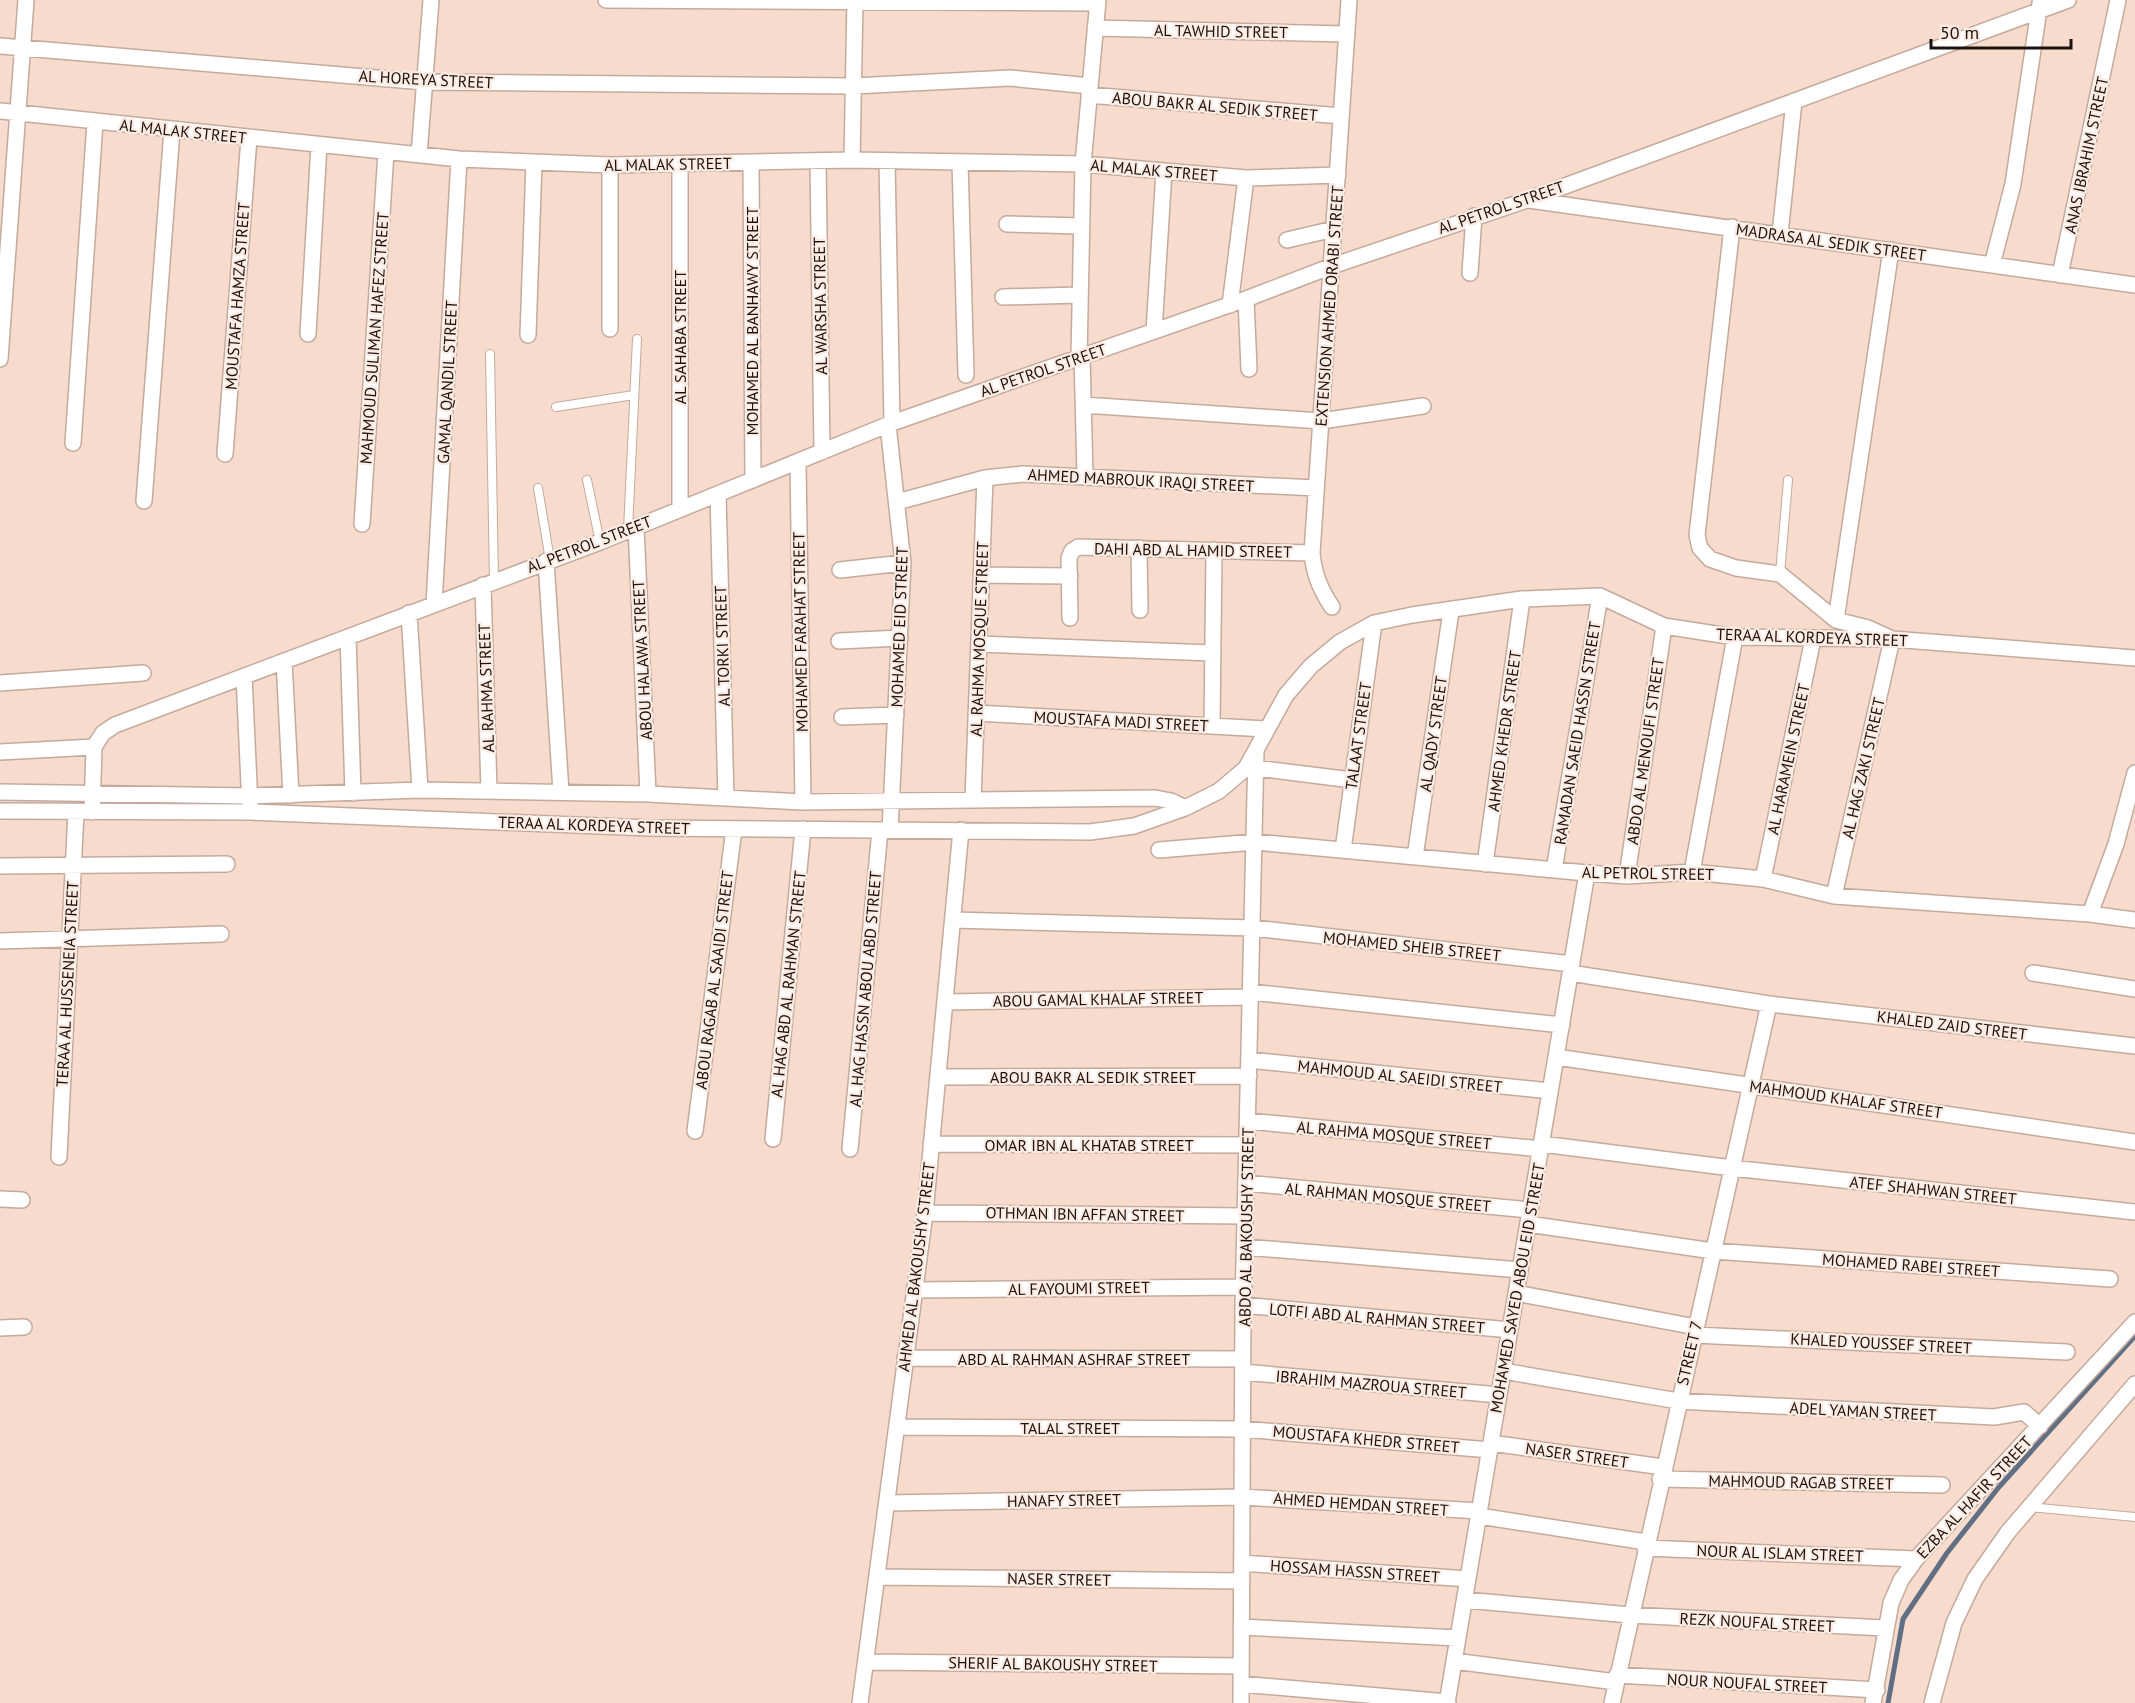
<svg xmlns="http://www.w3.org/2000/svg" width="2135" height="1703" viewBox="0 0 2135 1703" font-family="'PT Sans',sans-serif">
<style>
.lines{fill:none;stroke-linecap:round;stroke-linejoin:round}
.stream{stroke:#606f84;stroke-width:5}
.lane-casing{stroke:#c4aa9c;stroke-width:10}
.street-casing{stroke:#c4aa9c;stroke-width:18}
.lane{stroke:#fff;stroke-width:8}
.street{stroke:#fff;stroke-width:15}
.labels{text-anchor:middle;stroke-width:4.5;stroke-linejoin:round;paint-order:stroke}
.street-label{font-size:16px;fill:#1d130e;stroke:#fcebe2}
</style>
<rect width="100%" height="100%" fill="#f7dbcd"/>
<g class="lines">
<path class="stream" d="M1888,1703l15,-84 44,-66 52,-66 136,-151"/>
<defs>
<path id="lane" d="M490,354l4,227
M556,407l78,-12
M587,480l13,62
M538,488l12,72
M628,530l9,-191
M1780,574l8,-94
M2030,1507l105,10"/>
<path id="street" d="M606,0l491,3
M1095,28l252,6
M0,46l424,36 430,4 156,-8 80,8
M1089,95l252,21
M0,111l459,48 151,6 242,-5 231,4 163,14 92,-3
M419,155l12,-155
M852,160l3,-160
M818,161l4,291
M887,161l5,262
M960,162l6,213
M751,163l2,317
M1529,200l606,85
M1007,224l74,2
M1732,227l-35,308 3,13 10,11 26,9 44,6 56,46 32,8 24,11 -58,257
M1780,234l14,-133
M1287,240l47,-11
M1992,265l21,-81 27,-181
M1470,273l4,-57
M2060,275l58,-275
M1003,297l77,-2
M1246,299l3,70
M1230,305l16,-127
M610,329v-164
M1154,331l10,-160
M308,334l11,-189
M528,335l6,-173
M1082,356l3,119
M1079,357l4,-193 15,-164
M0,359l26,-359
M1084,405l237,16 102,-15
M888,425l15,138 -13,267
M73,443l22,-321
M225,454l24,-316
M798,462l5,340
M718,494l8,304
M144,501l28,-371
M897,502l88,-24 38,-4 293,14
M680,509v-344
M362,524l24,-372
M636,527l12,267
M1139,548l1,62
M546,561l15,231
M840,570l63,-7
M981,575l89,1
M483,585l6,206
M434,604l25,-445
M1332,607c-12,-18 -18,-33 -20,-54l37,-553
M409,613l11,177
M1070,618l-1,-60 3,-7 6,-4 234,6
M1836,620l55,-370
M348,637l5,156
M839,641l61,-3
M979,644l233,9
M284,661l7,134
M244,676l6,130
M0,683l143,-10
M976,713l290,16
M842,717l54,-2
M1212,726l2,-176
M0,752l94,-5
M1256,768l96,12
M0,792l250,4 170,-6 228,4 155,8 352,-4 16,3 14,7
M973,800l12,-322
M0,811l251,1 398,16 441,4 44,-6 51,-18 34,-17 27,-23 40,-73 25,-29 29,-24 34,-19 38,-8 110,-16 78,-3 64,30 71,11 157,2 243,19
M92,812l2,-65 9,-14 12,-8 485,-183 292,-119 354,-124 86,-33 195,-66 541,-200
M1159,850l96,-8 332,31 40,3 65,-4 71,7 71,17 256,18 45,6
M1343,850l31,-227
M1415,857l36,-246
M1485,864l37,-265
M0,866l227,-2
M1554,870l46,-274
M1692,872l43,-235
M1627,876l37,-250
M1763,879l50,-240
M2090,914l26,-70 19,-71
M953,920l300,8 319,36
M0,941l221,-7
M1570,973l199,31 366,42
M2033,973l102,16
M1251,992l311,33
M945,1002l306,-5
M1556,1057l579,85
M1249,1060l301,31
M938,1077l311,-1
M1248,1121l293,28
M695,1131l39,-302
M773,1139l30,-310
M931,1144l316,1
M1542,1144l190,24 403,44
M850,1149l30,-319
M59,1157l17,-345
M1246,1183l284,27
M0,1199l22,1
M925,1213l320,3
M1528,1224l185,27 397,28
M1245,1247l275,23
M914,1290l330,-3
M1516,1293l180,34
M1243,1305l267,25
M0,1328l24,-1
M1694,1335l373,17
M905,1358l338,1
M1503,1371l175,30 316,16 30,-5 16,14
M1243,1372l256,23
M897,1427l345,2 248,21
M1491,1443l172,24
M1660,1479l282,6
M887,1503l355,-6 238,14
M1479,1516l167,26
M1645,1548l271,11
M1242,1563l226,16
M877,1577l365,4
M1465,1600l165,15 254,13
M1241,1627l217,11
M1454,1661l162,21
M866,1662l375,4
M1617,1675l260,15
M1241,1684l207,18
M860,1703l65,-490 36,-383
M1241,1703l2,-398 13,-554
M1447,1703l140,-830
M1612,1703l157,-699
M1873,1703l18,-100 10,-23 15,-21 219,-237
M1932,1703l22,-80 21,-44 33,-47 127,-148"/>
</defs>
<use href="#lane" class="lane-casing"/>
<use href="#street" class="street-casing"/>
<use href="#lane" class="lane"/>
<use href="#street" class="street"/>
</g>
<g class="labels">
<g class="street-label">
<text transform="translate(1221 31) rotate(1)" y="6">AL TAWHID STREET</text>
<text transform="translate(426 79) rotate(3)" y="6">AL HOREYA STREET</text>
<text transform="translate(1215 106) rotate(5)" y="6">ABOU BAKR AL SEDIK STREET</text>
<text transform="translate(183 131) rotate(6)" y="6">AL MALAK STREET</text>
<text transform="translate(2086 155) rotate(-78)" y="6">ANAS IBRAHIM STREET</text>
<text transform="translate(668 164) rotate(-1)" y="6">AL MALAK STREET</text>
<text transform="translate(1154 170) rotate(5)" y="6">AL MALAK STREET</text>
<text transform="translate(1501 207) rotate(-19)" y="6">AL PETROL STREET</text>
<text transform="translate(1831 242) rotate(8)" y="6">MADRASA AL SEDIK STREET</text>
<text transform="translate(237 296) rotate(-86)" y="6">MOUSTAFA HAMZA STREET</text>
<text transform="translate(820 306) rotate(-91)" y="6">AL WARSHA STREET</text>
<text transform="translate(1329 306) rotate(-86)" y="6">EXTENSION AHMED ORABI STREET</text>
<text transform="translate(752 321) rotate(-90)" y="6">MOHAMED AL BANHAWY STREET</text>
<text transform="translate(680 337) rotate(-90)" y="6">AL SAHABA STREET</text>
<text transform="translate(374 338) rotate(-86)" y="6">MAHMOUD SULIMAN HAFEZ STREET</text>
<text transform="translate(1043 370) rotate(-19)" y="6">AL PETROL STREET</text>
<text transform="translate(447 382) rotate(-87)" y="6">GAMAL QANDIL STREET</text>
<text transform="translate(1141 480) rotate(3)" y="6">AHMED MABROUK IRAQI STREET</text>
<text transform="translate(589 544) rotate(-21)" y="6">AL PETROL STREET</text>
<text transform="translate(1193 550) rotate(1)" y="6">DAHI ABD AL HAMID STREET</text>
<text transform="translate(899 627) rotate(-88)" y="6">MOHAMED EID STREET</text>
<text transform="translate(800 632) rotate(-91)" y="6">MOHAMED FARAHAT STREET</text>
<text transform="translate(1812 637) rotate(2)" y="6">TERAA AL KORDEYA STREET</text>
<text transform="translate(979 639) rotate(-88)" y="6">AL RAHMA MOSQUE STREET</text>
<text transform="translate(722 646) rotate(-92)" y="6">AL TORKI STREET</text>
<text transform="translate(642 660) rotate(-93)" y="6">ABOU HALAWA STREET</text>
<text transform="translate(486 688) rotate(-92)" y="6">AL RAHMA STREET</text>
<text transform="translate(1121 721) rotate(3)" y="6">MOUSTAFA MADI STREET</text>
<text transform="translate(1504 731) rotate(-82)" y="6">AHMED KHEDR STREET</text>
<text transform="translate(1577 733) rotate(-81)" y="6">RAMADAN SAEID HASSN STREET</text>
<text transform="translate(1433 734) rotate(-82)" y="6">AL QADY STREET</text>
<text transform="translate(1358 736) rotate(-82)" y="6">TALAAT STREET</text>
<text transform="translate(1645 751) rotate(-82)" y="6">ABDO AL MENOUFI STREET</text>
<text transform="translate(1788 759) rotate(-78)" y="6">AL HARAMEIN STREET</text>
<text transform="translate(1863 768) rotate(-77)" y="6">AL HAG ZAKI STREET</text>
<text transform="translate(594 825) rotate(2)" y="6">TERAA AL KORDEYA STREET</text>
<text transform="translate(1648 873) rotate(1)" y="6">AL PETROL STREET</text>
<text transform="translate(1412 946) rotate(6)" y="6">MOHAMED SHEIB STREET</text>
<text transform="translate(714 980) rotate(-83)" y="6">ABOU RAGAB AL SAAIDI STREET</text>
<text transform="translate(67 984) rotate(-87)" y="6">TERAA AL HUSSENEIA STREET</text>
<text transform="translate(788 984) rotate(-84)" y="6">AL HAG ABD AL RAHMAN STREET</text>
<text transform="translate(865 989) rotate(-85)" y="6">AL HAG HASSN ABOU ABD STREET</text>
<text transform="translate(1098 999) rotate(-1)" y="6">ABOU GAMAL KHALAF STREET</text>
<text transform="translate(1952 1025) rotate(7)" y="6">KHALED ZAID STREET</text>
<text transform="translate(1400 1076) rotate(6)" y="6">MAHMOUD AL SAEIDI STREET</text>
<text x="1093" y="1083">ABOU BAKR AL SEDIK STREET</text>
<text transform="translate(1846 1099) rotate(8)" y="6">MAHMOUD KHALAF STREET</text>
<text transform="translate(1394 1135) rotate(5)" y="6">AL RAHMA MOSQUE STREET</text>
<text x="1089" y="1151">OMAR IBN AL KHATAB STREET</text>
<text transform="translate(1933 1190) rotate(6)" y="6">ATEF SHAHWAN STREET</text>
<text transform="translate(1388 1197) rotate(5)" y="6">AL RAHMAN MOSQUE STREET</text>
<text transform="translate(1085 1214) rotate(1)" y="6">OTHMAN IBN AFFAN STREET</text>
<text transform="translate(1246 1227) rotate(-89)" y="6">ABDO AL BAKOUSHY STREET</text>
<text transform="translate(1911 1265) rotate(4)" y="6">MOHAMED RABEI STREET</text>
<text transform="translate(916 1267) rotate(-83)" y="6">AHMED AL BAKOUSHY STREET</text>
<text transform="translate(1079 1288) rotate(-1)" y="6">AL FAYOUMI STREET</text>
<text transform="translate(1517 1288) rotate(-80)" y="6">MOHAMED SAYED ABOU EID STREET</text>
<text transform="translate(1377 1318) rotate(5)" y="6">LOTFI ABD AL RAHMAN STREET</text>
<text transform="translate(1881 1343) rotate(3)" y="6">KHALED YOUSSEF STREET</text>
<text transform="translate(1689 1353) rotate(-77)" y="6">STREET 7</text>
<text x="1074" y="1365">ABD AL RAHMAN ASHRAF STREET</text>
<text transform="translate(1371 1384) rotate(5)" y="6">IBRAHIM MAZROUA STREET</text>
<text transform="translate(1863 1411) rotate(3)" y="6">ADEL YAMAN STREET</text>
<text x="1070" y="1434">TALAL STREET</text>
<text transform="translate(1366 1439) rotate(5)" y="6">MOUSTAFA KHEDR STREET</text>
<text transform="translate(1577 1455) rotate(8)" y="6">NASER STREET</text>
<text transform="translate(1801 1482) rotate(1)" y="6">MAHMOUD RAGAB STREET</text>
<text transform="translate(1974 1497) rotate(-47)" y="6">EZBA AL HAFIR STREET</text>
<text transform="translate(1064 1500) rotate(-1)" y="6">HANAFY STREET</text>
<text transform="translate(1361 1504) rotate(4)" y="6">AHMED HEMDAN STREET</text>
<text transform="translate(1780 1553) rotate(2)" y="6">NOUR AL ISLAM STREET</text>
<text transform="translate(1355 1571) rotate(4)" y="6">HOSSAM HASSN STREET</text>
<text transform="translate(1059 1579) rotate(1)" y="6">NASER STREET</text>
<text transform="translate(1757 1622) rotate(3)" y="6">REZK NOUFAL STREET</text>
<text transform="translate(1053 1664) rotate(1)" y="6">SHERIF AL BAKOUSHY STREET</text>
<text transform="translate(1747 1683) rotate(3)" y="6">NOUR NOUFAL STREET</text>
</g>
</g>
<path d="M1931 39v9h140v-9" fill="none" stroke="#1d130e" stroke-width="3"/>
<text x="1940" y="39" font-size="18" fill="#1d130e" stroke="#fcebe2" stroke-width="4.5" paint-order="stroke">50 m</text>
</svg>
